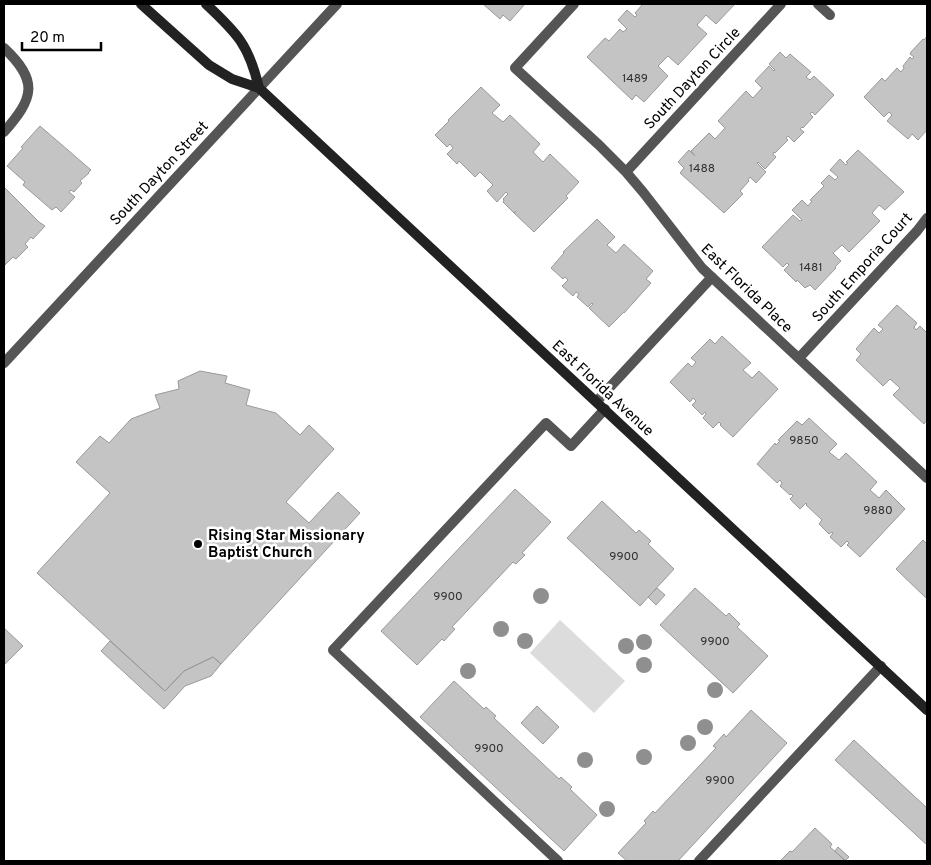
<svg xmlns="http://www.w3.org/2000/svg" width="931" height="865" viewBox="0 0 931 865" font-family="Overpass,sans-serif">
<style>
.green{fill:#dcdcdc}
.building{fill:#c4c4c4;stroke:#999}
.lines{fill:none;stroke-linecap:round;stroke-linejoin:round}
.service{stroke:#555;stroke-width:10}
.minor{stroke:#555;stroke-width:10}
.tertiary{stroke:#555;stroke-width:10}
.secondary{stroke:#222;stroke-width:10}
.tree{fill:#8f8f8f}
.poi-dot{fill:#000;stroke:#fff;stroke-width:2}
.labels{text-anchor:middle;stroke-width:5;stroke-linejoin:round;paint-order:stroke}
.number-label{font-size:12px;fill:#313131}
.street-label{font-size:15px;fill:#000;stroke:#fff}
.poi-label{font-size:15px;font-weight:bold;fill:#000;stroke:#fff;text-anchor:start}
</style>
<rect width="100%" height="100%" fill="#fff"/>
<path class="green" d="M560,620l65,61 -31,32 -64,-60z"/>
<path class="building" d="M483,4h42l-15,17 -7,-6 -3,4z
M643,4h92l-19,20 -10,-9 -9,10 10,9 -29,31 -10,-9 -10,10 10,10 -24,26 -8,-7 -4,5 -45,-43 18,-19 4,3 11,-12 3,3 4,-3 -9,-9 9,-10 8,7 2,-2 -2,-2z
M927,36v94l-9,10 -6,-6 -4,5 -21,-18 5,-6 -3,-3 -5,5 -20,-20 18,-19 3,3 12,-13 4,4 3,-4 -1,-2 7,-9 2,2 2,-2 -4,-3 1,-2 12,-13 1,1z
M780,52l6,6 4,-4 21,18 -5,5 4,3 4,-4 20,19 -19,20 -3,-3 -2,2 3,3 -10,11 -1,-1 -2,2 4,3 -10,10 -6,-6 -2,2 2,2 -13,13 -1,-1 -1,2 3,3 -11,12 -7,-7 -1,1 9,9 -10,11 -6,-6 -2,3 1,1 -9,10 3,3 -19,19 -44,-40 4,-5 -6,-6 11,-12 6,6 -4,-5 18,-18 6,6 10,-11 -7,-7 28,-30 7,7 9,-10 -7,-7 14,-15 5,5 1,-1 -6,-6z
M481,87l19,18 -8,8 11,9 7,-7 30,29 -7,8 10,10 7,-8 29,28 -13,14 2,2 -34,34 -20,-19 2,-2 -2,2 -11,-11 1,-2 -1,-1 5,-5 -2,-2 -9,10 -10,-11 6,-6 -13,-13 -5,5 -16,-16 -2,3 -10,-10 6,-6 -3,-4 -3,3 -12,-12 14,-14 -1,-1z
M40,126l51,44 -3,3h1l-9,8 2,2 -8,9 -3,-2 -2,2 6,5 -14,15 -5,-5 -4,3 -29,-25 2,-3 -18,-16 16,-18 -2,-1z
M858,150l46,42 -19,18 -6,-5 -7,8 8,8 -31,31 -7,-7 -9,8 8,8 -6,6 1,1 -21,22 -5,-5 -5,3 -8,-8 -1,2 -12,-12 5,-5 -2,-2 -4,4 -21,-20 31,-32 7,6 2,-1 -10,-10 10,-10 6,6 4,-5 -2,-1 14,-14 -3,-3 8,-8 6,5 3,-3 -8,-7 10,-11 6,6 2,-2 -2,-1z
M4,187l35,35 6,4 -12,13 -2,-2 -6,7 3,3 -12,12 -3,-2 -8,8z
M597,219l18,18 -8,8 9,8 8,-9 29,27 -7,8 5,4 -27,30v-1l-15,15 -20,-19 4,-4 -1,-1 -4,4 -11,-10 2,-3 -3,-2 -3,4 -11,-10 6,-6 -3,-3 -2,2 -12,-11 13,-15 -1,-1z
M897,305l20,18 -3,4 2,3 4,-4 7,7v87l-3,4 -31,-29 7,-7 -10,-9 -7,7 -27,-26 5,-6 -5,-5 18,-21 5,5 4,-4 -5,-4z
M722,336l29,27 -8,7 9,8 7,-7 19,18 -45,48 -13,-12 1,-1 -2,-2 -6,6 -10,-10 3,-4 -1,-2 -3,3 -10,-10 4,-4 -3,-3 -3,4 -20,-20 18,-19 4,4 4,-5 -5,-4 19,-19 5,5z
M200,371l27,5 -2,7 25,7 -4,15 30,8 24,22 9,-10 25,24 -48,53 23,21 29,-31 22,21 -139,151 -8,-7 -29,14 -19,20 -128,-118 73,-80 -34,-31 24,-26 9,7 22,-24 29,-11 -5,-13 24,-6 -1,-8z
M809,418l28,26 -8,8 10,8 7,-7 31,29 -7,8 9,8 7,-8 19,19 -45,48 -13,-12 2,-2 -2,-2 -6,6 -11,-10 3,-4 -1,-1 -3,2 -10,-10 3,-4 -16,-15 1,-1 -1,-1 -6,6 -10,-10 3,-3 -2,-2 -1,1 -10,-9 2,-3 -2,-3 -3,3 -20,-19 18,-21 1,2 4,-4 -2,-1 19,-19 5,4z
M515,489l36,33 -29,31 3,2 -9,9 -3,-2 -61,65 3,2 -11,12 -2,-2 -25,26 -36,-34z
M602,501l34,32 3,-3 12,11 -3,3 26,25 -34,37 -73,-68z
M923,540l4,4v55l-31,-30z
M657,588l8,7 -9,10 -8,-8z
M695,588l31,28 3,-3 11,11 -3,3 31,29 -35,37 -73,-68z
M4,628l19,18 -19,19z
M110,641l55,50 19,-20 29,-14 8,7 -10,12 -26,10 -21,23 -63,-58z
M454,681l30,28 2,-2 10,9 -2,2 65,61 2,-2 11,10 -2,2 27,26 -33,36 -144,-134z
M537,706l22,21 -16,17 -22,-21z
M751,710l36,33 -109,118h-51l-9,-8 28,-30 -2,-2 9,-10 2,2 61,-65 -3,-2 11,-12 2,3z
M854,740l73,68v37l-92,-85z
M815,828l17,16 -2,3 16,14h-66l10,-10 2,1z
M838,847l11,10 -4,4 -10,-10z"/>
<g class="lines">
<path class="service" d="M574,4l-59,64 84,77 27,27 17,20 59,76 225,210
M818,4l12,11
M626,172l155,-168
M799,358l118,-127 10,-13
M597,401l115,-124
M558,861l-225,-211 213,-227 25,23 34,-37
M699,861l182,-195"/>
<path class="minor" d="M4,48c35,33 30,50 0,84"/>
<path class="tertiary" d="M4,363l333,-359"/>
<path class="secondary" d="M141,4l68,61 23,14 27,9 668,622
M206,4c31,29 43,41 53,84"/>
</g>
<g class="tree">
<circle cx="541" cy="596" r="8"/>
<circle cx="501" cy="629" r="8"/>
<circle cx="525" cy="641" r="8"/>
<circle cx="644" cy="642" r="8"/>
<circle cx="626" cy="646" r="8"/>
<circle cx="644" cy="665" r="8"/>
<circle cx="468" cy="671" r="8"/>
<circle cx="715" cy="690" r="8"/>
<circle cx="705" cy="727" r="8"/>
<circle cx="688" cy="743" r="8"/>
<circle cx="644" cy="757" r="8"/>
<circle cx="585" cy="760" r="8"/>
<circle cx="607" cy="809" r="8"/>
</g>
<circle class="poi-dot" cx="198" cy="544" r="5"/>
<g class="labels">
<g class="number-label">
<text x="635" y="82">1489</text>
<text x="702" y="172">1488</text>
<text x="811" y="271">1481</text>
<text x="804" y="444">9850</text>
<text x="878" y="514">9880</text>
<text x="624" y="560">9900</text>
<text x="448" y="600">9900</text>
<text x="715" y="645">9900</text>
<text x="489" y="752">9900</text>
<text x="720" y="784">9900</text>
</g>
<g class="street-label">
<text transform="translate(692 78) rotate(-47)" y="5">South Dayton Circle</text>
<text transform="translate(159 173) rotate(-47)" y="5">South Dayton Street</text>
<text transform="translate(862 267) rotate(-48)" y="5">South Emporia Court</text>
<text transform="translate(747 288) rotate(44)" y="5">East Florida Place</text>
<text transform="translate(603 388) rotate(43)" y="5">East Florida Avenue</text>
</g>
<g class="poi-label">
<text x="208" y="540">Rising Star Missionary<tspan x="208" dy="17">Baptist Church</tspan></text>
</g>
</g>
<rect width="931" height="865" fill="none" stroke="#000000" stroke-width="10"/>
<path d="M22 42v8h79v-8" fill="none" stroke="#000000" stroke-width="2.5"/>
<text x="30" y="42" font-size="15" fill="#000000" stroke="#ffffff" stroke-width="4" paint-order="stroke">20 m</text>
</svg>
